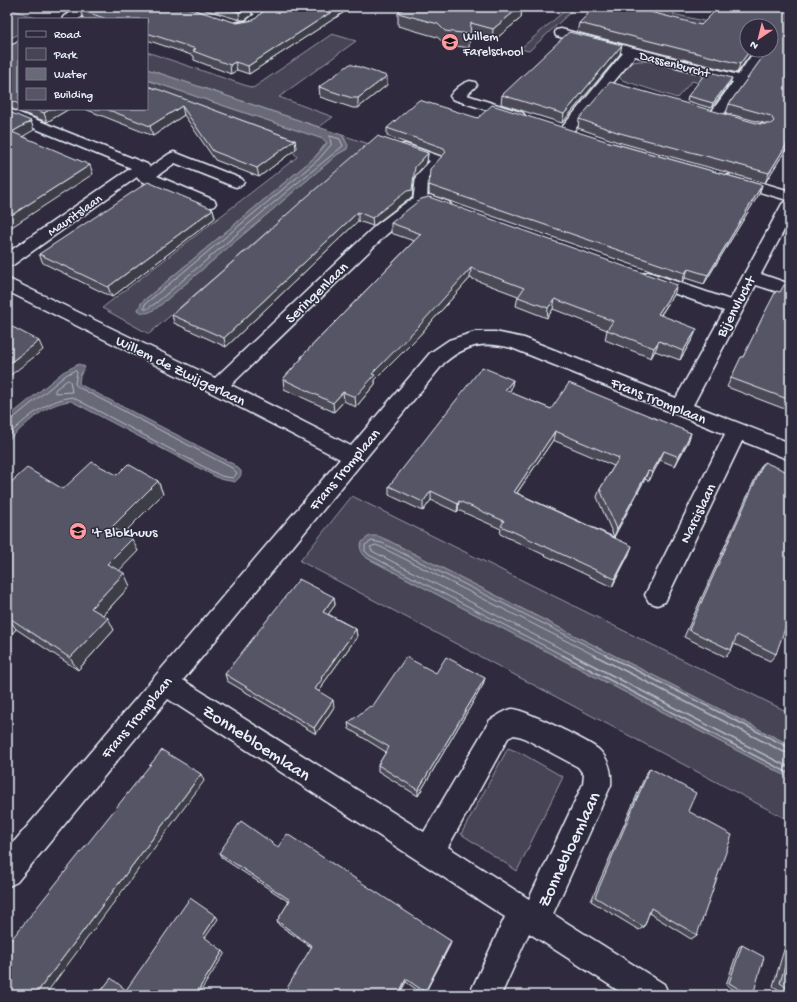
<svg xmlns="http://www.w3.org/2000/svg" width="797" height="1002" viewBox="0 0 797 1002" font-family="'Gochi Hand',sans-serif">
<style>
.green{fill:#464455;stroke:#979aa6}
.water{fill:#696978;stroke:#9c9fab}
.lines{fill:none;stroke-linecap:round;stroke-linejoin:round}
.shore-far1{stroke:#b5bbc5;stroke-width:1}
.shore{stroke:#b5bbc5;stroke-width:1.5}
.lane-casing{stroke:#e8f1f8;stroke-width:3}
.street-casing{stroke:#e8f1f8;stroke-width:3}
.lane{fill:#2f2a3d;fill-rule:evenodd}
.street{fill:#2f2a3d;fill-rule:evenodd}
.wall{fill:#4b4957;stroke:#e8f1f8;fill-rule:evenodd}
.shaded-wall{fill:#3d3c47;stroke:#e8f1f8}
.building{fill:#575565;stroke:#e8f1f8}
.labels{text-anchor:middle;stroke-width:3;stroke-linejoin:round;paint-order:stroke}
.far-poi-label{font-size:13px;fill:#e8f1f8;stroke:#2f2a3d;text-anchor:start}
.far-street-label{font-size:13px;fill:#e8f1f8;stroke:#2f2a3d}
.street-label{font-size:15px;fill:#e8f1f8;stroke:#2f2a3d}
.poi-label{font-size:15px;fill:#e8f1f8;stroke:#2f2a3d;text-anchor:start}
.near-street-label{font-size:18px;fill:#e8f1f8;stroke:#2f2a3d}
</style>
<rect width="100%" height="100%" fill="#2f2a3d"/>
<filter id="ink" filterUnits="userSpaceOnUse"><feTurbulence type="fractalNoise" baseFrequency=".025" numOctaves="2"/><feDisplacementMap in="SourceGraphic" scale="8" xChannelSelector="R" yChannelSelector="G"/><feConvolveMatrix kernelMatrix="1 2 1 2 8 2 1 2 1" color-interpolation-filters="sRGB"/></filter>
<g filter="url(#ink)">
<path class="green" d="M569,7h7l-47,44 -9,-2z
M604,7h60l12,3 -3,4 74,17v13z
M7,8l32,11h-20v15l-12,6z
M332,34l24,7 -77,56 54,20 -14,10 -172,-58v-17l106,36z
M638,61h13l54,13 20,16 -33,-9 -15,17 -55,-18 -4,-4 11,-13z
M147,80l176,59 4,3 -12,15 -173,145 -4,8 20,-3 180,-153 9,-5 -2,-10 -3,-4 30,10 -52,41 -171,148 -47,-26 195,-151 -5,-7 -145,-55z
M352,496l438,217v32l-403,-205c-10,-4 -23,-6 -27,7l7,11 423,220v43l-490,-260z
M508,748l13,5 42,24 -46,94 -56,-37z"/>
<path class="water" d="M147,69l195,66 6,10 -1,4 -9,5 -180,153c-7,5 -13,9 -20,3l4,-8 173,-145 12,-14 -4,-4 -176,-59z
M79,364l6,3 -5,9 -1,8 156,81 6,6c1,5 -2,7 -6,11l-15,-3 -149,-78c-26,2 -45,24 -64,40v-23l56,-46z
M370,536h8l9,4 403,205v33l-423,-220c-10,-9 -8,-16 3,-22z"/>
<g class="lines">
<path class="shore-far1" d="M330,136l10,3 3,7 -52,42 -135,115 -9,6h-3l1,-5 173,-144 13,-15z
M68,380l2,1 2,11 -17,1v-3z
M7,420h4l55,-45 9,-5 2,2 -2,12 3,3 154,81 5,5 -4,5 -12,-2 -149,-79c-27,4 -45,21 -65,39
M564,656l-195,-101 -4,-4v-6l7,-4 10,2 226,113
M575,656l-203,-105 -2,-4 6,-2 7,3 213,108"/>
<path class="shore" d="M562,655l228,119
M573,655l217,113
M594,655l190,97 6,1
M606,655l184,93"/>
<defs>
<path id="lane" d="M405,144l37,13 2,3 -16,17 -1,26 -2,3h-10l-2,-3 3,-27 14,-15 -29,-10 -2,-3 2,-3z"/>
<path id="street" d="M82,7h15l-2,3 -17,9h-16l2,-3z
M241,7l24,1 3,7c-7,10 -22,17 -34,14l-2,-3 2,-3 12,-2 9,-7 -12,-4z
M561,29l177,46 13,-19h10l2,3 -42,59 -5,1 -5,-1 -2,-3 24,-33 -98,-26 -64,78 -5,1 -5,-1 -2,-3 64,-78 -67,-17 -1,-3 1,-3z
M470,81l5,1 2,3 -10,10 56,18 2,3 -2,3 -5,1 -66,-21 -2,-3c4,-6 12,-13 20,-15z
M7,108l140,56 3,3 19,-13 5,-2 68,27 2,3 -2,3 -6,2 -6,-2 -55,-22 -18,13 57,24 2,3 -2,3 -6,2 -6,-2 -63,-26 -2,-3 -124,88 -6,1v-13l124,-85 -124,-51z
M732,174l58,17v28l-29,55 29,10v12l-34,-11 -63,120 97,38v17l-48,-19 -77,161 -8,3 -8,-3 -4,-7 80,-161 -213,-86c-29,-7 -45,-4 -68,15l-261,317 241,152 66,-112c6,-3 15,-10 22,-11 10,-1 78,33 86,40 11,10 14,22 13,36l-58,129 111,70 5,11h-44l-96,-62 -28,62h-32l36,-78 -337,-218 -151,183 -10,5v-37l333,-391 -130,-67 -203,-101v-13l208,100 160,-152 33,-25 22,-6 19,7 2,3 -2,3 -6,2 -14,-5 -9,2 -33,27 -156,151 120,61 79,-93 19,-13 26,-8h20l29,6 152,60 48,-87 -82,-29 -3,-4 3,-4 6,-2 82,28 52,-96 5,-4 -61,-18 -2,-3 2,-3zM514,735l8,2 56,30 6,8 -1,9 -54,115 -81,-52 60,-109z"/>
</defs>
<use href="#lane" class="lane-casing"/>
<use href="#street" class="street-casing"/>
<use href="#lane" class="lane"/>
<use href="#street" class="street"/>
</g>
<path class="wall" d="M50,7h29l-12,6z
M196,7h55l1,8 -7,5h-5z
M265,7h87l-103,67 -12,-4 -6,4 -37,-14v-4l-47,-16v-21h-62l-2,-1 -3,-8 157,13 17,-3 12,-11z
M406,7h116l-1,11 -29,24 -22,-6 -1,12 -24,-4 -8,-7 -39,-11v-13z
M790,7v136l-25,40 -147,-41 -40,-14 1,-9 188,5 -41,-11 3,-9 34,-47 -1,-2h-12l-13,18 -160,-41 2,-9 122,2zM771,26v24h-24z
M19,41v68h50l-22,13 -40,-15v-61l9,-3z
M620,54l-58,69 -61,-19 1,-9z
M730,83l-19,25 -24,-7 1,-5z
M387,85l-29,23h-5l-33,-11 -1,-10z
M147,86l148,54 1,9 -37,28 -44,-17 -31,-45 -31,21 -68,-27h62z
M478,118l131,24 153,43 -3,9 -55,90 -19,-6 -3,4 -253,-88v-9l13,-29 -55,-20v-8z
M428,153l-1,9 -12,14 -3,22 -5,2 -34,26 -15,-5 -132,126 -52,-24 -2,-8 72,-62z
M213,209l2,9 -103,79 -69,-34 -4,-9z
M391,223l283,72 -13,20 32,23 -13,22 -25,-9 -4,7 -46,-18 2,-10 -54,-21 -6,9 -31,-12 2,-10 -48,-18 -52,59 -43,43v4l-19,23 -12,-6 -10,11 -50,-23 -1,-10 18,-20v-2l113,-116 -23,-8z
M790,272v11l-4,-2z
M790,287v124l-63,-24 4,-9 49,-86z
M513,380l-2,9 -2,3 42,17 140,24 -3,9 -13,24 -15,-6 -11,21 -4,-2 -31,58 15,17 -17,33 -112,-53 1,-5 -43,-19 -1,2 -26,-12 -8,11 -34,-16v-9zM553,440l61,26 -14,23 -3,8 17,40 -97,-44z
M764,462l12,192 -6,7 -36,-17 -3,6 -5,7 -42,-20 75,-167z
M117,475l41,6 5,13 -40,40 15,17 -19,19 11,16 -27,29 11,15 -36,40 -62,-41 -9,10v-153l56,3z
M334,597l1,8 -7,9 28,15 1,8 -34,47v2l-4,5 15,16 -18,27 -89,-53 -2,-7z
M436,673l47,12 -65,111 -40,-25v-6l8,-13 -37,-23 -1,-6 24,-16z
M650,768l38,43 9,124 -6,4 -42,-26 -5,14 -5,3 -48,-29 55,-127z
M278,847l173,94 -1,4 -26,50 -18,-13 -95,-35 -32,-22 -2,-4 12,-19 -67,-44 -3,-5z
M790,930v65h-3l-14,-9z
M742,945l11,50h-10l-17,-10 13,-38z"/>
<path class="shaded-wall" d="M65,7h14l-12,6z
M250,7h1l1,8 -7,5h-5l-1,-8z
M339,7h13l-103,67 -1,-8z
M520,7h2l-1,11 -29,24 1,-13z
M622,45l-2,9 -58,69 2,-9z
M750,50h1l-1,5 -13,18 3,-9z
M235,62l2,8 -6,4 -1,-9z
M387,76v9l-29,23v-10z
M732,78l-2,5 -19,25 2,-5z
M182,106l2,9 -31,21 -3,-10z
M51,109h18l-22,13 -3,-9z
M31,121l3,9 -19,11 -3,-9z
M790,139v4l-25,40 4,-10z
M295,140l1,9 -37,28 -2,-9z
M428,153l-1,9 -12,14 -3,22 -5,2 -34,26 -1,-8 43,-51z
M90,165l3,9 -86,56v-12z
M762,185l-3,9 -55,90 4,-9z
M213,209l2,9 -103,79 -4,-10z
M358,212v9l-132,126 -2,-9z
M471,268l-1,10 -52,59 -43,43v4l-19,23 -1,-10 17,-23z
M688,269l-3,9 -3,4 3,-9z
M677,285l-3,10 -19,28 3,-9z
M555,299l-2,10 -6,9 1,-10z
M697,329l-4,9 -13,22 3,-9z
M39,341l4,9 -36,28v-13z
M659,341l-4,10 -4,7 3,-10z
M513,380l-2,9 -7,10 1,-9z
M343,392l1,9 -10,11 -1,-9z
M555,431l-2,9 -41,60 2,-8z
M691,433l-3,9 -13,24 4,-9z
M664,451l-4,9 -11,21 3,-9z
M648,471l-3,8 -31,58 3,-8z
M158,481l5,13 -45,45 -6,-12z
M431,491v9l-8,11v-9z
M459,501l-1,9 -1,2 1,-8z
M132,539l6,12 -24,25 -7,-12z
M632,546l-3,8 -17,33 3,-8z
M124,573l6,13 -32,34 -7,-12z
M334,597l1,8 -11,15 -1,-8z
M8,617l8,12 -9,10v-21z
M108,618l6,12 -36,40 -8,-12z
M356,629l1,8 -34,47v2l-7,10 -1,-7 6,-11z
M485,678l-2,7 -65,111v-6z
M333,700l1,7 -18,27 -2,-6z
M201,774l3,7 -159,214h-10z
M216,916l2,3 -13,19 -2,-2z
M451,941l-1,4 -26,50 1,-3z
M223,951l2,2 -27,42h-3z
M406,979v3l-7,13h-1z"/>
<path class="building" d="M86,7h99l52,16 17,-3 14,-13h71l-91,59 -13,-4 -5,3 -37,-14 3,-2 -49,-16v-14h-40l-27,-9z
M222,7h28l-6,4 -5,1z
M406,7h114l-27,22 -22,-6 -1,11 -25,-3 -7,-7 -40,-11z
M595,7h36l70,18 18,-18h71v132l-21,34 -149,-40 -41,-14 31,-37 150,42h11l3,-3 -3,-5 -42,-12 38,-53v-1h4v-24h-24v24h3l-10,14 -161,-41z
M569,32l53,13 -58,69 -62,-19z
M17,40l2,1v63l-12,-5v-53l9,-3z
M350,64l37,12 -29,22h-6l-33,-11z
M707,71l25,7 -19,25 -25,-7z
M147,86l13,4 135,50 -38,28 -44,-17 -31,-45 -32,20 -44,-17h41z
M419,100l59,18 14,-13 117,37 153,43 -54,90 -20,-6 -3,4 -256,-88 1,-16 16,-17 -2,-4 -57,-20z
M33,109h18l-7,4z
M7,111l24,10 -19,11 78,33 -83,53z
M377,136l51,17 -13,14 -3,23 -5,1 -35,27 -14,-6 -134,126 -52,-23 71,-62h1l59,-53z
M148,182l65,27 -105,78 -69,-33z
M429,197l248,88 -19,29 39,15 -14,22 -24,-10 -5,7 -47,-18 6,-9 -58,-22 -7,9 -30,-11 6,-9 -53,-20 -53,59 -46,47 3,1 -20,22 -12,-5 -10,11 -50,-24 20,-22h-2l120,-123 -30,-11 30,-24z
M784,285l6,2v113l-59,-22 10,-21h2l21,-43 12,-23 4,1z
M7,324l32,17 -32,24z
M482,367l31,13 -8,10 46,19 18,-26 122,50 -12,24 -15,-6 -12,21 -4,-1 -31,58 -17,-40 19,-31 -64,-27 -41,61 118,54 -17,33 -114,-53 3,-5 -45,-20 -1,3 -27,-13 -8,11 -34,-16z
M92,462l25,13 11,-11 30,17 -46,46 20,12 -25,25 17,9 -33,35 17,10 -38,40 -62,-41 -1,1v-132l20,-18 36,21z
M764,462l26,11v141l-14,40 -39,-19 -6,15 -42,-20z
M299,579l35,18 -11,15 33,17 -35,49 1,1 -7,10 18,11 -19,28 -89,-54z
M406,657l30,16 10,-16 39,21 -67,112 -40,-25 11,-18 -41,-24 22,-17 2,1z
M162,750l39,24 -166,221h-28v-50z
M650,768l46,25 -8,18 44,24 -35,100 -46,-27 -7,19 -49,-30z
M241,821l37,26 9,-13 164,107 -26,51 -19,-13 -8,16h-115l29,-49 -35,-25 13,-21 -71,-47z
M190,898l26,18 -13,20 20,15 -28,44h-97l13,-17 15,12z
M742,945l22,12 -11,38h-4l-20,-12z
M790,949v41l-10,-7z"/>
</g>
<defs>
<symbol id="school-disc" viewBox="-11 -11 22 22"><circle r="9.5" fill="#ff9aa2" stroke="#2f2a3d"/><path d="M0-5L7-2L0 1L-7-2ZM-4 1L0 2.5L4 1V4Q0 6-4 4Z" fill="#111"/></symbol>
</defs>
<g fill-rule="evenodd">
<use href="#school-disc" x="440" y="32" width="20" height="20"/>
<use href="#school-disc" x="68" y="521" width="20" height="20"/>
</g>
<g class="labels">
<g class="far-poi-label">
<text x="463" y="40">Willem<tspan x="463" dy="15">Farelschool</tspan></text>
</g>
<g class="far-street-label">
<text transform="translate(675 63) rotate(15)" y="5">Dassenburcht</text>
<text transform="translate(74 214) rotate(-35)" y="5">Mauritslaan</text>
</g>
<g class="street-label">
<text transform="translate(316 292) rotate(-44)" y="5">Seringenlaan</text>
<text transform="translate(735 306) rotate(-62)" y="5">Bijenvlucht</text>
<text transform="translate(181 370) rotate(26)" y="5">Willem de Zwijgerlaan</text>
<text transform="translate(659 400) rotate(22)" y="5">Frans Tromplaan</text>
<text transform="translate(344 469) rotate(-50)" y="5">Frans Tromplaan</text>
<text transform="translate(697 513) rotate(-64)" y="5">Narcislaan</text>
<text transform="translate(136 717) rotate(-50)" y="5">Frans Tromplaan</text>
</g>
<g class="poi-label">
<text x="91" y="536">'t Blokhuus</text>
</g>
<g class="near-street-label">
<text transform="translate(257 742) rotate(33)" y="6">Zonnebloemlaan</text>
<text transform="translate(568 849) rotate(-65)" y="6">Zonnebloemlaan</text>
</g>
</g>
<rect width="797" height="1002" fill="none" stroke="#2f2a3d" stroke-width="24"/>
<rect x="12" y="12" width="773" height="978" fill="none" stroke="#e8f1f8" stroke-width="1.5" filter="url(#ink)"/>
<rect x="18" y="18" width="130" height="92" fill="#2f2a3d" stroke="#797a88"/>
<rect x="26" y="31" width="20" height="6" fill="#2f2a3d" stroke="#797a88"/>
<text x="54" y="38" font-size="12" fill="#e8f1f8">Road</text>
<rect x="26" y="48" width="20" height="12" fill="#464455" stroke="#797a88"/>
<text x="54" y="58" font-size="12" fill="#e8f1f8">Park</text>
<rect x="26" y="68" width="20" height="12" fill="#696978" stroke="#797a88"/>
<text x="54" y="78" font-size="12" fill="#e8f1f8">Water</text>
<rect x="26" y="88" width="20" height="12" fill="#575565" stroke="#797a88"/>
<text x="54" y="98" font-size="12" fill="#e8f1f8">Building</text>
<g transform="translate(759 38) rotate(215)"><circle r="19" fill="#2f2a3d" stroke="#797a88"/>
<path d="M0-3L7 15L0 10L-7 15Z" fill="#ff9aa2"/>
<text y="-6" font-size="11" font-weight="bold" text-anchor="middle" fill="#e8f1f8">N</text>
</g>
</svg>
